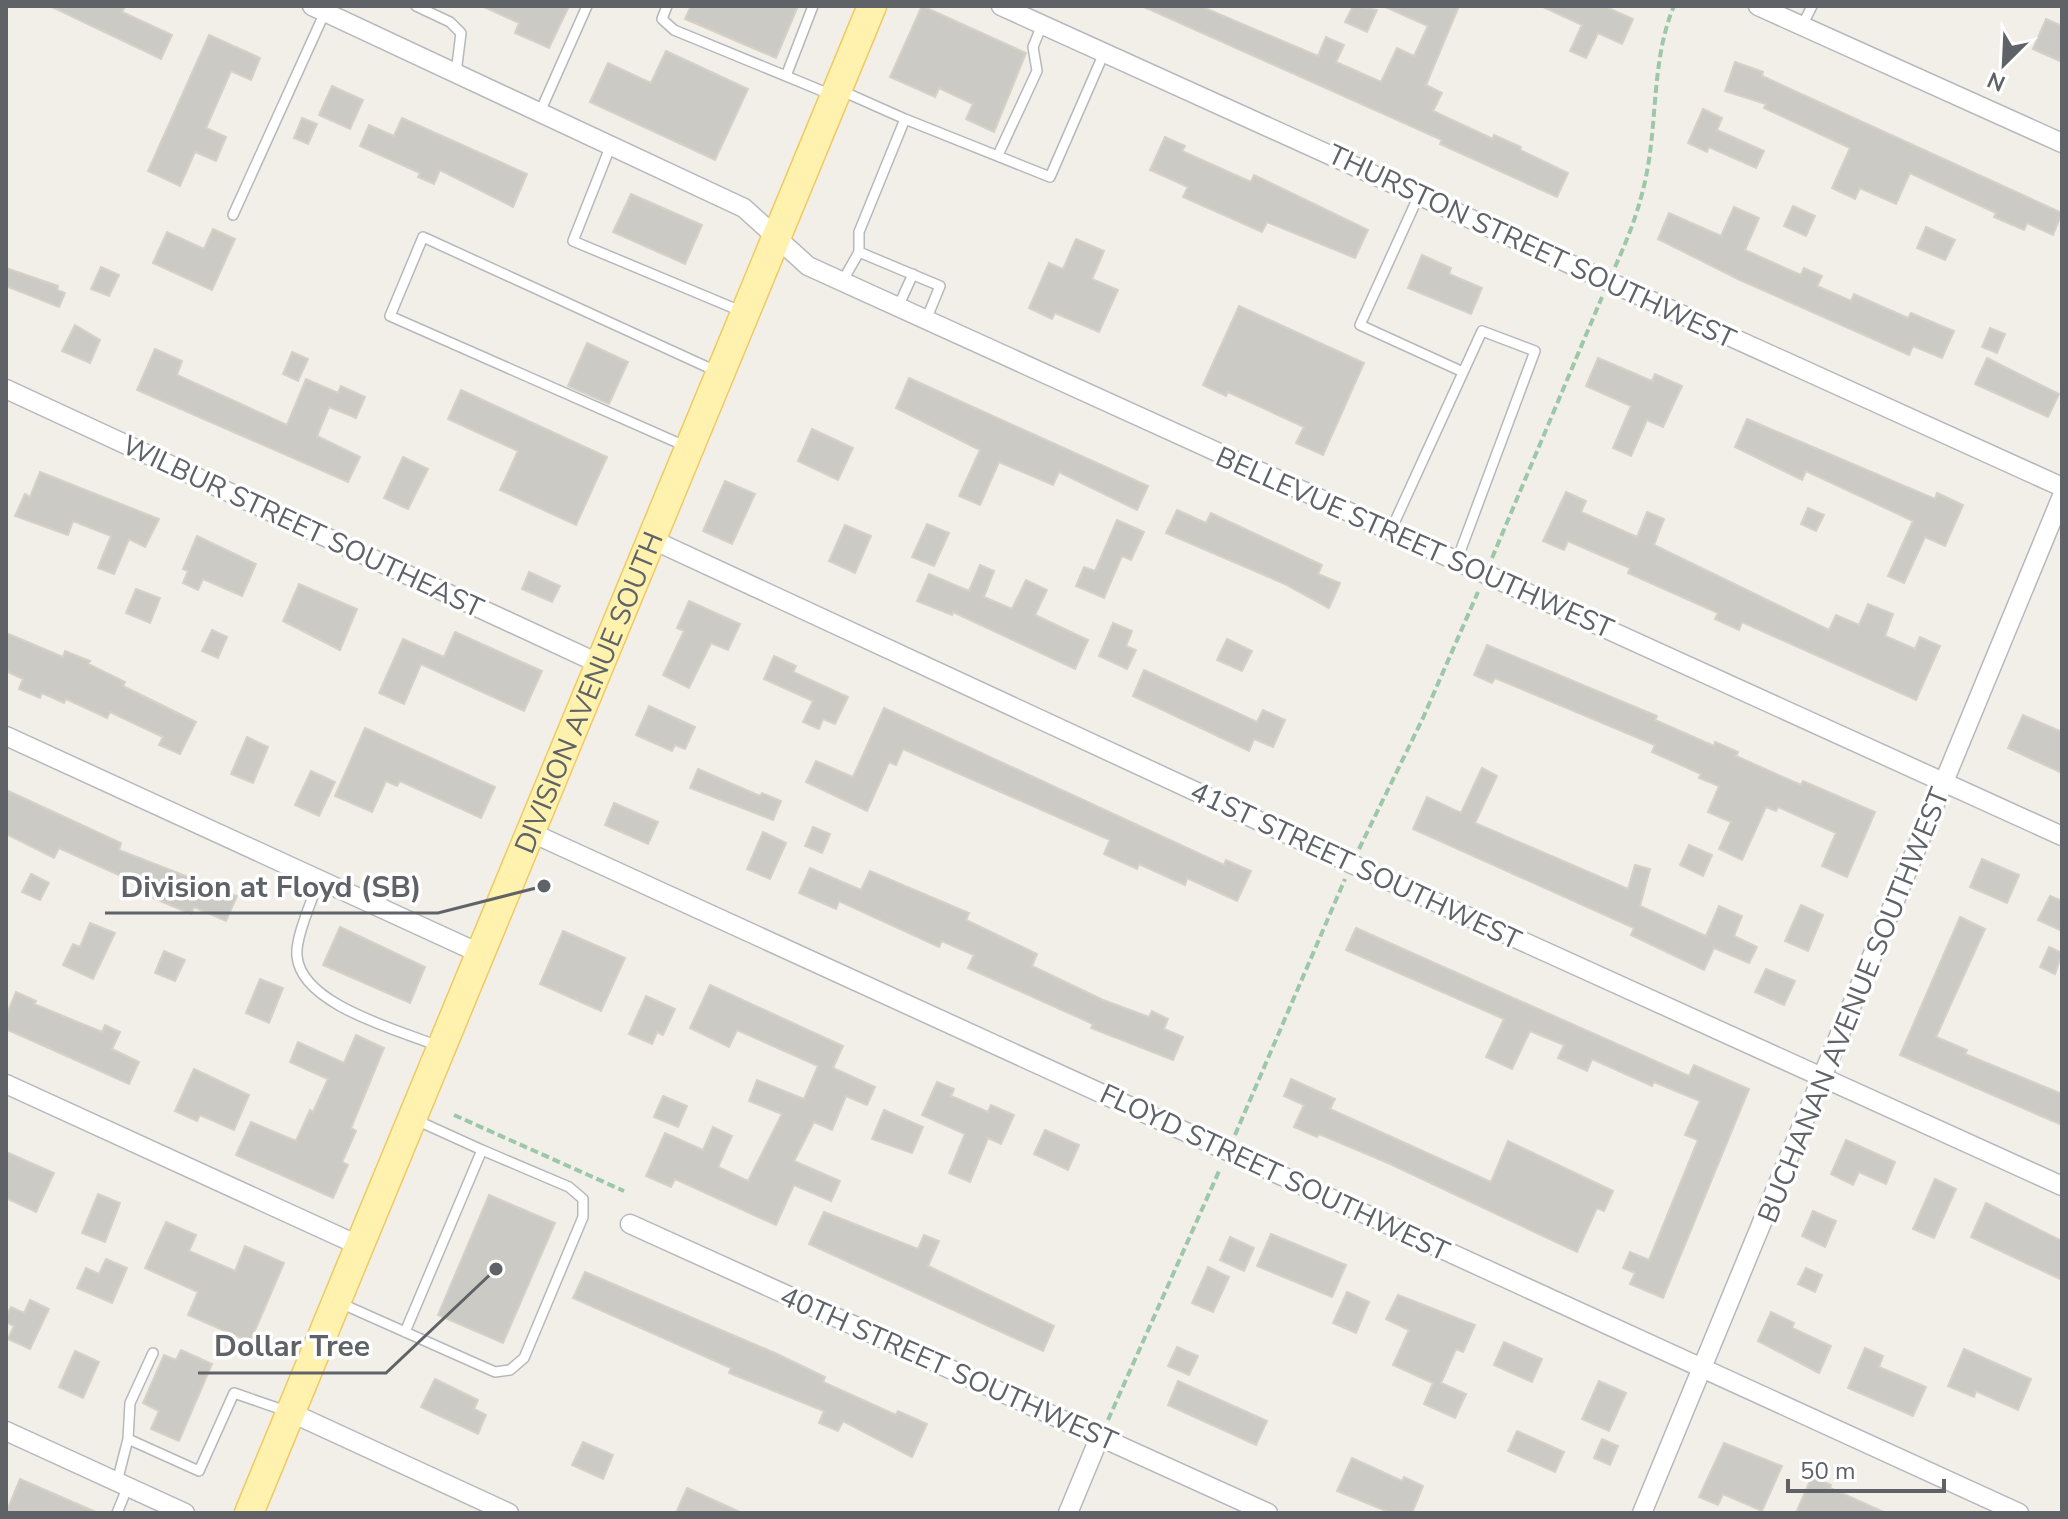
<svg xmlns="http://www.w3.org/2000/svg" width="2068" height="1519" viewBox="0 0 2068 1519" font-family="'Nunito Sans',sans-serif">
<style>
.building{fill:#cccac5;stroke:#d6d1c6;stroke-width:2}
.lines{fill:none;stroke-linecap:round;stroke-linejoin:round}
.service-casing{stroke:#b5b8bc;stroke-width:12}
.minor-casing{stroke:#b5b8bc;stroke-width:21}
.primary-casing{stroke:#f2c960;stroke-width:31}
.path{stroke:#9cc7a9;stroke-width:4;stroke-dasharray:8 4;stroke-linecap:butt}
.service{stroke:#fff;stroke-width:9}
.minor{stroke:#fff;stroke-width:18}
.primary{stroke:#fff2af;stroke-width:28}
.labels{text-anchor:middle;stroke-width:7;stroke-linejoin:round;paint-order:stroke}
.street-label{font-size:28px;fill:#5f6368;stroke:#fff}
.leader{fill:none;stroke:#5f6368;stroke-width:3}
.callout-dot{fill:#5f6368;stroke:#fff;stroke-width:3}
.callout-label{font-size:30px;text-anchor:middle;font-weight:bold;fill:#5f6368;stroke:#fff;stroke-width:7;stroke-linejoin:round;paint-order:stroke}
</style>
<rect width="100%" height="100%" fill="#f1efe8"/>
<path class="building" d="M50,6h75l-3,6 50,23 -11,24z
M482,6h87l-20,42 -34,-15 4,-10z
M691,6h107l-22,52 -91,-39z
M922,6l104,47 -32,79 -28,-13 7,-15 -34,-16 -4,9 -45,-20z
M1142,6h58l118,50 8,-19 18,8 -8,17 45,20 16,-34 17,8 14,-30 -45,-20h76l-33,79 16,8 -9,18 60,28 1,-4 27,12 -1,3 48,23 -11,24 -117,-53 2,-4z
M1353,6l24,4 -10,22 -22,-10z
M1541,6h63l29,13 -11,25 -24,-11 -12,25 -16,-7 12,-26z
M2046,19l16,7v36l-29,-13z
M209,35l51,23 -9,22 -20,-9 -25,57 20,9 -10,24 -21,-9 -15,34 -32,-15z
M666,51l82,38 -33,71 -125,-58 18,-39 43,20z
M1735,62l28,10 -1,4 300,137 -9,22 -26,-12 -3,7 -30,-13 2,-4 -86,-40 -14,31 -36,-16 -5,11 -23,-11 18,-40 -86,-40 2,-4 -41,-13z
M332,86l31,14 -13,29 -31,-14z
M1703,109l19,9 -5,12 47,21 -8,17 -47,-21 -2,5 -19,-9z
M302,118l15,6 -9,20 -14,-6z
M402,118l125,56 -14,33 -73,-37 -6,14 -16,-7 2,-4 -60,-27 9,-21 25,11z
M1165,137l20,9 -3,5 69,31 3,-7 114,55 -13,28 -88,-36 -5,10 -79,-35 5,-10 -38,-17z
M631,194l71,31 -17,39 -72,-32z
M1793,206l22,10 -9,20 -22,-10z
M1734,207l25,11 -14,32 56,25 3,-7 18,8 -5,10 34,15 3,-7 54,24 3,-5 43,18 -12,27 -29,-12 -4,9 -169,-75 -82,-41 11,-26 52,23z
M1926,227l29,13 -10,20 -28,-12z
M213,229l22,10 -23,51 -59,-27 14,-31 37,17z
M1076,239l28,12 -12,28 26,11 -19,42 -44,-19 -3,6 -23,-11 20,-45 14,6z
M1422,255l29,13 -2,6 33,14 -11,26 -63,-26z
M101,267l18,8 -10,21 -18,-7z
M6,268l52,18 -1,4 8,3 -6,14 -53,-21z
M1239,306l125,57 -41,92 -27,-12 8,-16 -76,-35 -2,4 -23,-11z
M75,325l25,15 -10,23 -28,-12z
M1990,328l15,6 -8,19 -15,-6z
M587,343l41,19 -19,42 -41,-18z
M155,349l27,12 -5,14 110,50 19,-46 32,14 3,-7 24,11 -9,21 -27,-11 -12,29 43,21 -12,25 -211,-92z
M292,352l16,7 -10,22 -15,-7z
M1598,358l54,23 3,-7 27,12 -19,41 -16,-7 -16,36 -18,-8 18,-42 -45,-20z
M1987,358l72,36 -11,23 -73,-33z
M909,378l239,108 -11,24 -78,-38 -6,13 -54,-23 -19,43 -21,-9 21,-46 -84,-42z
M461,390l146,67 -31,68 -76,-35 18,-39 -70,-32z
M1747,419l188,80 2,-6 26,12 -18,41 -20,-9 -21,46 -16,-7 25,-55 -107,-50 -4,9 -67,-33z
M812,429l41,19 -15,32 -40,-19z
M403,457l25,12 -20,40 -24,-11z
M40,472l119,47 -14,28 -16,-8 -15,35 -16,-6 13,-32 -38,-15 -5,14 -53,-19 10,-22 5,3z
M725,481l30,13 -23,50 -29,-13z
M1566,492l20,9 -5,11 56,25 10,-25 17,7 -10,26 175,85 7,-15 23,10 9,-21 25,10 -8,22 30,13 5,-12 20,9 -24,54 -174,-78 -3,8 -24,-11 3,-6 -90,-40 2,-5 -62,-27 -4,9 -21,-9z
M1808,508l16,7 -8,16 -15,-7z
M1177,510l29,13 5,-10 111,52 -4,9 22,9 -11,25 -44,-24 -119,-51z
M1117,520l27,12 -13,28 -9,-4 -18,42 -28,-12 8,-19 11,4z
M927,524l22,9 -15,33 -22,-9z
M845,525l26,11 -16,37 -26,-12z
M197,536l59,28 -14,32 -39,-17 -5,11 -15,-7 5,-12 -5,-2z
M980,565l14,6 -10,26 28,12 14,-29 21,10 -12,25 53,25 -13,29 -122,-57 -1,3 -35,-14 12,-27 40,17z
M529,572l31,14 -8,16 -30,-13z
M299,584l58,25 -17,41 -57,-29z
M136,589l24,9 -10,25 -24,-10z
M689,601l51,23 -12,26 -17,-7 -22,45 -26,-13 21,-44 -7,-3z
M1113,623l19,8 -6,15 10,4 -9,19 -28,-13z
M212,630l15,7 -9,21 -16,-7z
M455,632l87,39 -18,40 -103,-47 -17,40 -25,-11 24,-54 41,18z
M6,633l57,24 2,-6 25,10 -2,3 37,18 -2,4 73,36 -16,32 -21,-9 4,-8 -53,-25 -3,6 -41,-19 -2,4 -22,-10 -2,5 -21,-9 4,-10 -17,-8z
M1227,639l25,12 -10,20 -25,-11z
M1487,645l170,71 -2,4 59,26 1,-4 23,10 -2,4 65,29 2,-4 72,31 -28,65 -25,-11 14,-33 -58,-26 -2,4 -10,-4 -24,53 -23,-11 12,-27 -23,-10 11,-26 -20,-8 2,-4 -49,-22 3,-7 -160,-67 -3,5 -18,-8z
M774,656l22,10 -3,6 55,25 -13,27 -12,-5 -4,10 -16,-7 10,-21 -49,-22z
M1144,670l113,52 6,-12 22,10 -12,27 -19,-8 -5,12 -116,-55z
M649,706l46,21 -10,22 -10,-4 -3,6 -36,-16z
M884,708l340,157 2,-5 25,11 -14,30 -50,-23 -2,7 -46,-21 -2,5 -33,-15 6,-14 -207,-91 -7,16 -7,-3 -22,49 -61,-29 10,-21 37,16z
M2023,715l39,17v41l-54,-25z
M365,728l130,59 -14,31 -81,-37 -3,5 -11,-5 -14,31 -37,-16z
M247,737l21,10 -15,36 -22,-9z
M1482,768l15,8 -22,47 153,66 7,-24 15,4 -10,37 66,30 13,-30 23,10 -8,20 23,11 -8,16 -35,-15 -10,22 -73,-35 3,-7 -221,-99 14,-32 34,16z
M698,769l62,27 2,-3 19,8 -8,19 -83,-32z
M311,771l24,11 -16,34 -24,-11z
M6,790l115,53 -2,7 118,46 -11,25 -32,-14 -3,7 -33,-14 -20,-9 3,-6 -82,-37 -5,10 -48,-24z
M614,803l44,19 -10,22 -43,-19z
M813,827l17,7 -8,19 -17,-7z
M763,832l23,11 -16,36 -23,-10z
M1689,845l23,10 -9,21 -23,-11z
M1982,859l37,16 -12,28 -37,-16z
M810,868l51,22 9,-19 99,42 -3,7 71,34 -5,12 71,34 46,17 3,-6 16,8 -4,10 19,8 -10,23 -82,-32 2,-4 -125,-56 6,-13 -32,-14 -3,6 -100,-46 -3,8 -37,-16z
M31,874l18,9 -9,17 -18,-8z
M2050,896l12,5v30l-24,-11z
M1801,905l22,10 -15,36 -23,-10z
M1960,917l25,12 -49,108 31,13 -2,4 97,40v31l-162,-70z
M90,923l25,10 -22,46 -30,-14 10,-21 7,3z
M340,927l85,40 -15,36 -87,-38z
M1356,928l333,148 5,-11 55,24 -86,209 -33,-14 5,-11 -12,-5 7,-16 19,8 49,-120 -13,-5 15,-34 -46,-19 -2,4 -60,-27 -5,12 -29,-13 6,-13 -34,-14 -18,38 -26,-12 18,-38 -158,-69z
M563,931l62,27 -24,53 -61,-27z
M2049,947l13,6 -7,21 -15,-7z
M164,951l21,9 -10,21 -20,-8z
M1766,969l29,12 -11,24 -29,-13z
M260,979l23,9 -14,35 -23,-10z
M710,985l133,61 -10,22 42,19 -8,18 -21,-9 -14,34 -18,-8 -20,39 46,20 -9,20 -37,-16 -18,40 -101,-46 -4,8 -25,-11 19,-43 38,17 10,-23 19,9 -14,31 30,14 34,-67 -33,-13 8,-21 47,19 14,-33 -81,-36 -8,17 -39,-19z
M16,992l20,9 -2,3 68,28 3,-7 15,7 -8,17 27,13 -10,22 -123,-55v-13z
M646,996l29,13 -12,26 -6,-3 -5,12 -23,-10z
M356,1035l28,13 -33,80 5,3 -14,31 6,3 -15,33 -97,-43 15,-33 45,19 14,-31 3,2 15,-33 -38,-17 8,-20 46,21z
M194,1069l55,26 -15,35 -34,-15 -3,6 -22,-10z
M1291,1079l44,20 -5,10 161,73 17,-41 105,50 -9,20 -7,-3 -20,44 -189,-89 -69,-29 -2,3 -23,-10 10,-22 -20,-9z
M937,1082l17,7 -3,7 37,16 3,-7 23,10 -13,29 -13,-6 -18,44 -21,-9 16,-39 -43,-19z
M663,1096l24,10 -9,21 -24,-10z
M884,1110l39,17 -11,26 -40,-14z
M1045,1130l34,15 -11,25 -34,-16z
M1846,1140l49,22 -9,22 -27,-12 -6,13 -22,-11z
M6,1152l48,21 -18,39 -30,-14z
M1935,1179l21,10 -22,49 -21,-9z
M98,1194l22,9 -15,39 -23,-9z
M489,1195l66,28 -52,120 -65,-28z
M1986,1203l76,38v39l-91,-43z
M1813,1211l23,10 -11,26 -23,-11z
M824,1212l94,37 6,-14 15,6 -11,25 126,60 -11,25 -234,-107z
M166,1222l30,13 -7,16 46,20 10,-25 39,17 -34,79 -62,-27 10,-23 -53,-24z
M1271,1234l75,31 -14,32 -75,-31z
M1230,1237l24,11 -10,23 -24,-11z
M106,1259l21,9 -15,35 -35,-15 9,-20 13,6z
M1208,1267l21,10 -16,35 -21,-9z
M1806,1268l16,7 -7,17 -17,-8z
M585,1272l190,81 50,24 -2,5 73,33 2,-4 29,13 -15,33 -69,-36 -5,10 -19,-8 5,-12 -95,-38 2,-5 -158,-70z
M1347,1292l22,10 -13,31 -23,-10z
M1398,1295l77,30 -12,27 -7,-3 -15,34 25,11 -11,24 -31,-14 9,-21 -40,-18 16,-35 -23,-11z
M30,1300l19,9 -19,40 -22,-10 6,-13 -8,-4v-6l5,-9 13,6z
M1771,1312l23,11 -2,5 39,18 -12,27 -61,-32z
M1504,1342l38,17 -10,23 -38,-17z
M1177,1347l21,9 -9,19 -21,-9z
M1865,1348l18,8 -4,11 47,20 -13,29 -65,-28z
M1964,1349l67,30 -13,31 -42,-19 -2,6 -26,-11z
M181,1350l31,14 -33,77 -28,-12 8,-18 -16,-8 21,-48 12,5z
M75,1351l24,11 -16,36 -24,-11z
M435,1379l43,21 -4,9 12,6 -8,19 -57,-27z
M1178,1381l89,40 -11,24 -88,-40z
M1599,1381l27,12 -17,38 -27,-12z
M1517,1431l47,21 -9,20 -47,-21z
M1602,1439l16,7 -8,19 -16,-7z
M583,1442l30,13 -10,24 -31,-14z
M1724,1443l58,23 -20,45 -39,-17 -5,11 -19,-8z
M1352,1458l50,23 2,-4 19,9 -11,27h-21l-54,-22z
M1812,1476l19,9 -1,3 56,25h-90z
M20,1479l78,34h-92z
M687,1488l55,25h-66z"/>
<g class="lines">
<defs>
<path id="service" d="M416,6l34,16 11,11 -5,40
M667,6l-5,13 12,11 158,65
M1802,26l10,-20
M786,76l27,-70
M842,91l63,28 -46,113v20
M540,112l47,-106
M905,119l145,58 54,-124
M611,145l-38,96 170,71
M998,155l39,-84 -4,-24 9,-22
M1419,195l-59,130 103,47
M233,215l92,-203
M842,282l17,-30 81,34 -14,34
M898,307l15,-33
M685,446l-295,-130 33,-79 295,135
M1391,530l91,-199 53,20 -78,209
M319,879c-6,20 -24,58 -22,77 4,49 102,74 141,90
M416,1120l66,30
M340,1303l155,69 15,-2 14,-12 59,-141v-18l-14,-12 -87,-37 -77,182
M128,1439l71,32 35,-78 55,19
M117,1482l11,-43 2,-36 23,-50
M117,1513l11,-27"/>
<path id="minor" d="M312,6l432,202 64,58 1254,570
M1001,6l1061,481
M1758,6l304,137
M6,389l594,275
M651,539l701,325 710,322
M6,736l473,217
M530,832l1489,681
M6,1084l354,162
M630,1224l638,289
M292,1413l217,100
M6,1431l179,82
M1068,1513l32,-77
M1642,1513l420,-1017"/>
<g id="primary">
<path id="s1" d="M249,1513l623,-1507"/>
</g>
</defs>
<use href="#service" class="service-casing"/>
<use href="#minor" class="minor-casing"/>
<use href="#primary" class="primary-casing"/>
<path class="path" d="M1615,267c15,-33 27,-65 33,-101 9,-53 5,-111 26,-160
M1492,558l110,-261
M1359,849l64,-131 55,-126
M454,1115l170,76
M1235,1135l110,-256
M1108,1420l112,-251"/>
<use href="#service" class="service"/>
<use href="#minor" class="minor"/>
<use href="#primary" class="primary"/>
</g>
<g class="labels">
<g class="street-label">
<text transform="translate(1532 246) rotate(25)" y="10">THURSTON STREET SOUTHWEST</text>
<text transform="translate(303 526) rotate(25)" y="10">WILBUR STREET SOUTHEAST</text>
<text transform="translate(1415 542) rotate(24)" y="10">BELLEVUE STREET SOUTHWEST</text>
<text dy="10" stroke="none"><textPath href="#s1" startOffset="888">DIVISION AVENUE SOUTH</textPath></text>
<text transform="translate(1356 865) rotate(25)" y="10">41ST STREET SOUTHWEST</text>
<text transform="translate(1853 1005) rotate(-68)" y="10">BUCHANAN AVENUE SOUTHWEST</text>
<text transform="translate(1275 1172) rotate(25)" y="10">FLOYD STREET SOUTHWEST</text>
<text transform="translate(949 1368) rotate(24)" y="10">40TH STREET SOUTHWEST</text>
</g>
</g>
<path class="leader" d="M544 886L438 913H105M496 1269L386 1373H198"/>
<g class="callout-dot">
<circle cx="544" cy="886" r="8"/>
<circle cx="496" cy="1269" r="8"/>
</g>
<g class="callout-label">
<text x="271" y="897">Division at Floyd (SB)</text>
<text x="292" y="1356">Dollar Tree</text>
</g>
<rect width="2068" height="1519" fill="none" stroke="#5f6368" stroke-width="16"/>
<g transform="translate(2004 64) rotate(204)" stroke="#ffffff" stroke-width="6" paint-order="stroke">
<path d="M0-6L14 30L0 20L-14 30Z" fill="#5f6368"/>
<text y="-12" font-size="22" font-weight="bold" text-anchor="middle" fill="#5f6368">N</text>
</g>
<path d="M1788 1479v12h156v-12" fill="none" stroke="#5f6368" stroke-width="4"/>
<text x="1800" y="1479" font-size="24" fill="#5f6368" stroke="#ffffff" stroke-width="6" paint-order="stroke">50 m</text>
</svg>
